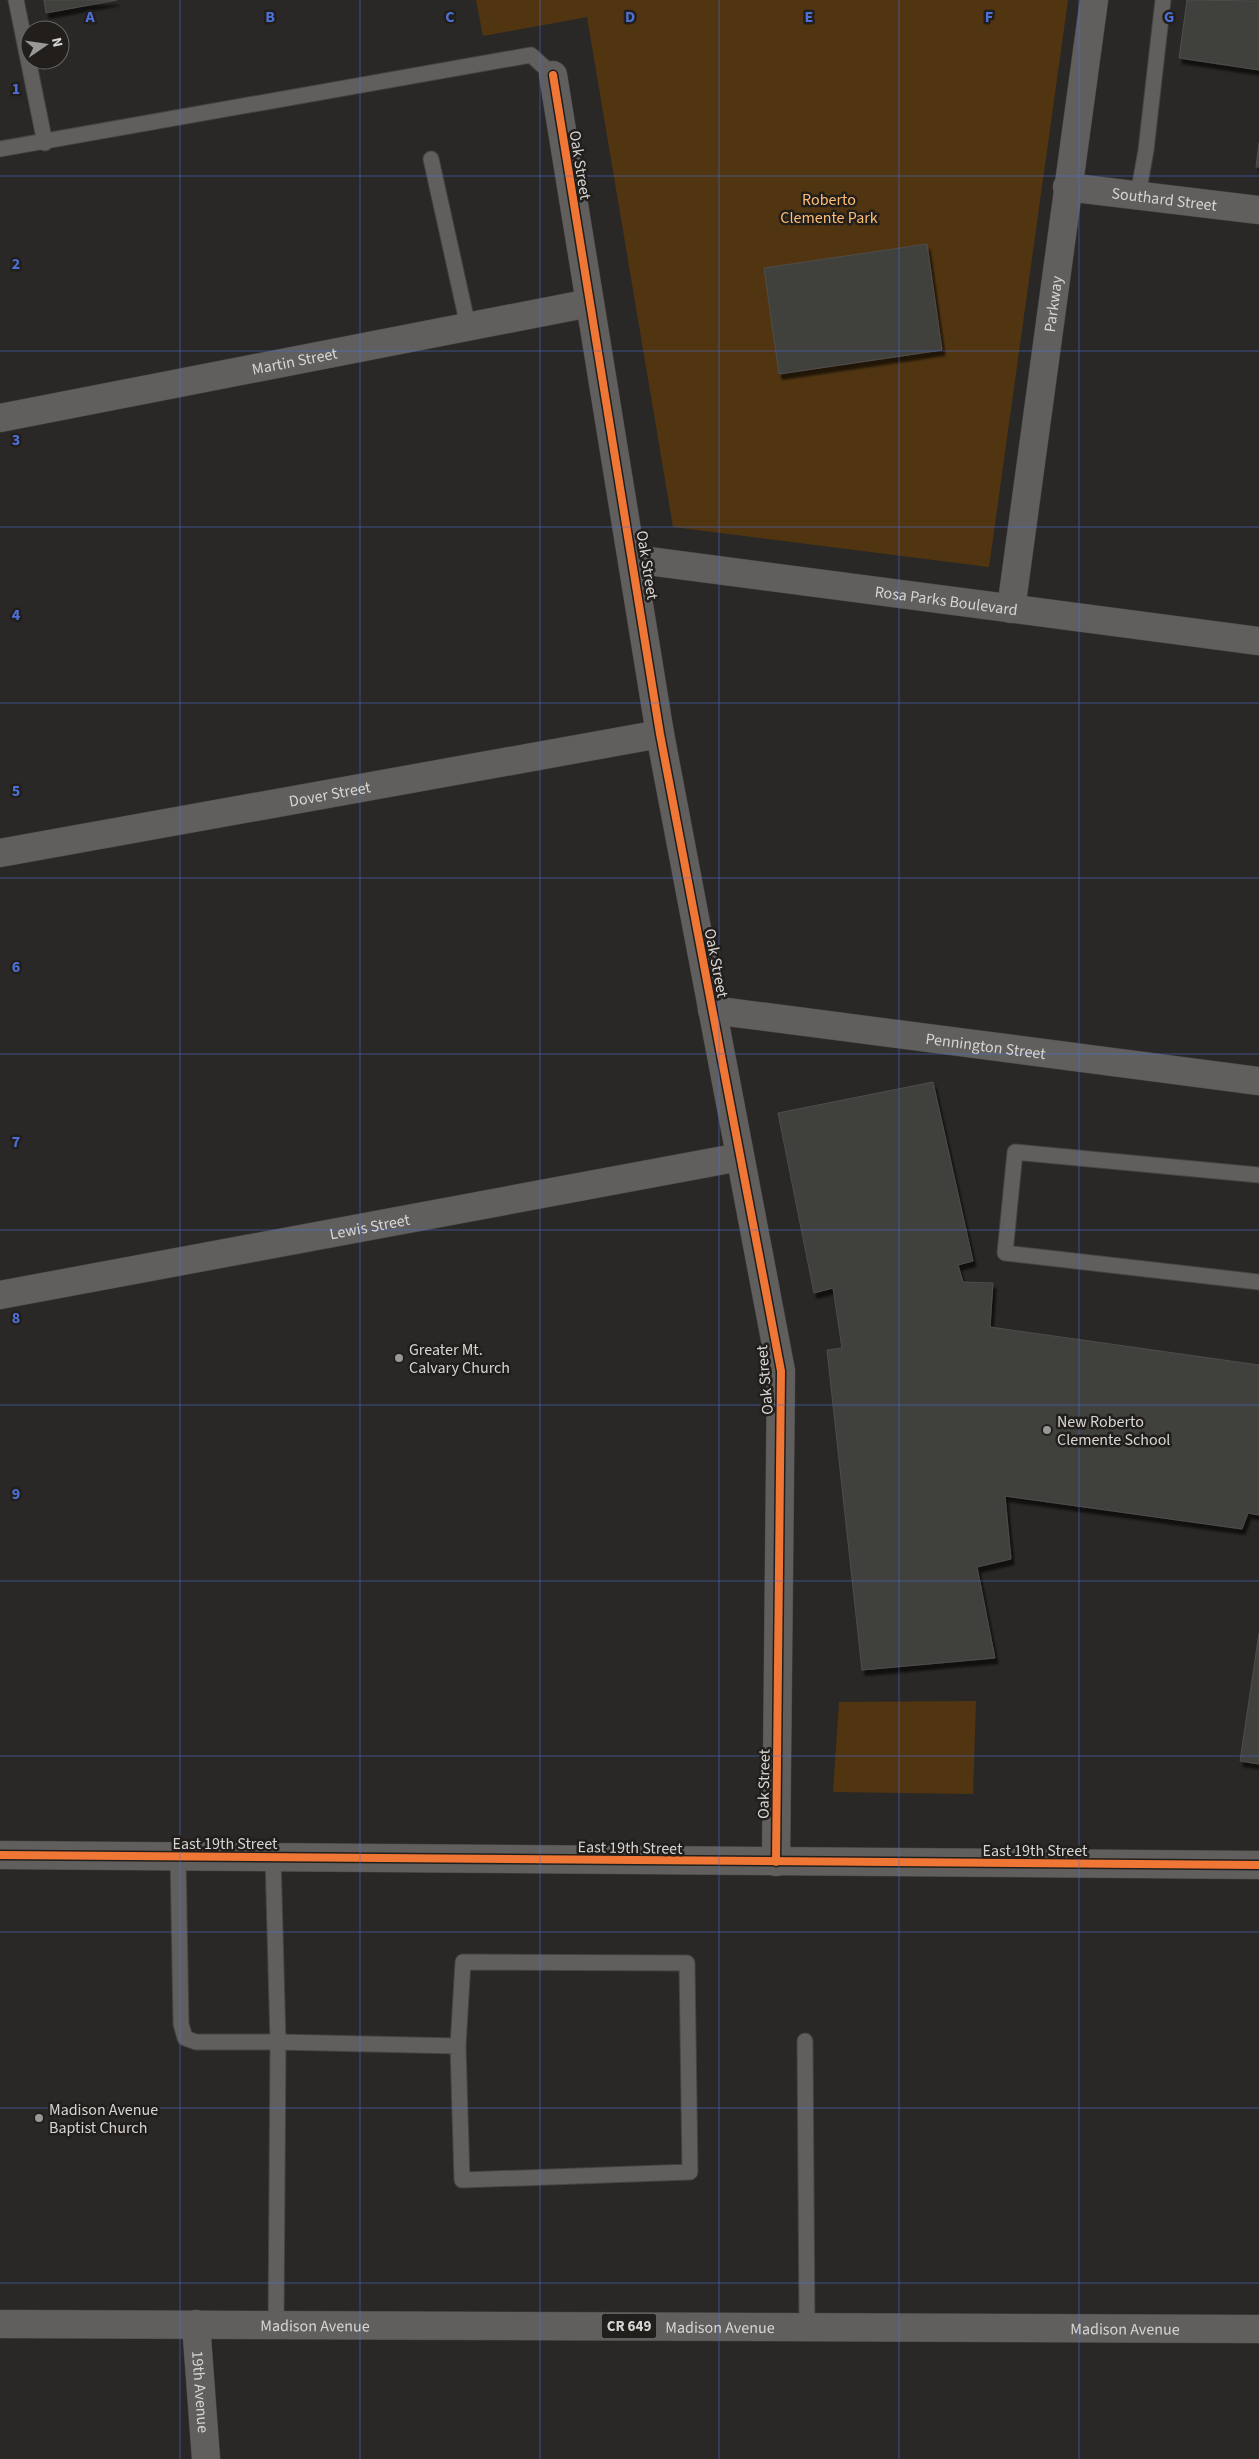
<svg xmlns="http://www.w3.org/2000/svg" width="1259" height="2459" viewBox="0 0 1259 2459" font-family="'Source Sans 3',sans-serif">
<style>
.green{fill:#513511}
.building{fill:#413f3d;stroke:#4e4d4b;filter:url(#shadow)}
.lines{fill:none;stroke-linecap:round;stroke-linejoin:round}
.service-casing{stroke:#454443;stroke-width:17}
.minor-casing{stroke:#454443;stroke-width:29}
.primary-casing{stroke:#454443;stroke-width:29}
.service{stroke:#605f5e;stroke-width:15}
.minor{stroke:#605f5e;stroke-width:28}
.primary{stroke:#605f5e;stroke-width:28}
.cycleway-casing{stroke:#211e1b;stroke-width:11}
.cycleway{stroke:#f07635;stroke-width:8}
.grid{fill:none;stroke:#4c70d7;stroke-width:1;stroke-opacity:0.55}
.poi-dot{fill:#9a9896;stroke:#211e1b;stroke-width:2}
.labels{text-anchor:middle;stroke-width:5;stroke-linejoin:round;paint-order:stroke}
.shield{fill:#211e1b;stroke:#a09e9c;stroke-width:1}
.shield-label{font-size:15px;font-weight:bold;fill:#d7d5d3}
.street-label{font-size:16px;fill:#d7d5d3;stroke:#211e1b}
.park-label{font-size:16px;fill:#febd73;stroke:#211e1b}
.poi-label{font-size:16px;fill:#d7d5d3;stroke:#211e1b;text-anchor:start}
.grid-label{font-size:16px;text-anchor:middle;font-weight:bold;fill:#4c70d7;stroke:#211e1b;stroke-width:5;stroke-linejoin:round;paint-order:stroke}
</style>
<defs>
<filter id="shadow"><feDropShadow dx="3" dy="5.5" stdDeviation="1" flood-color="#0009"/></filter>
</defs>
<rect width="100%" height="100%" fill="#2a2826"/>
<path class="green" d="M476,0h592l-79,567 -316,-40 -86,-510 -104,19z
M976,1701l-3,93 -140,-2 6,-90z"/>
<path class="building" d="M44,0h73l-71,13z
M1187,0l72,1v69l-80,-12z
M1259,143v24h-3z
M927,244l15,106 -163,24 -15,-106z
M933,1082l40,179 -15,4 5,17 30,1 -3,44 269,38v150l-11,-2 -6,16 -237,-33 6,63 -34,8 18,91 -133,12 -35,-320 15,-2 -9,-60 -19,5 -36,-180z
M1259,1633v131l-19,-3z"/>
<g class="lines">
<defs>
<path id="service" d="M16,0l29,143
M0,149l531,-94 22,20
M431,159l37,167
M1138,195l8,-45 17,-150
M1259,1175l-244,-23 -10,101 254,29
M178,1856l3,168 4,14 11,4h82l-5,-185
M463,1962l224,1 3,209 -228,8 -4,-134z
M805,2041l2,286
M276,2325l2,-283 180,4"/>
<g id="minor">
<path d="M553,75l107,659 121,637 -5,491"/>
<path id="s1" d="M1067,187l192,23"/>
<path id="s2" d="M0,418l590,-115"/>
<path id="s3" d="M633,559l626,82"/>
<path id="s4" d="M1011,609l83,-609"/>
<path id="s5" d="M0,853l660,-119"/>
<path id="s6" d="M712,1010l547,71"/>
<path id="s7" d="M0,1295l740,-138"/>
<path d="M0,1855l1259,10"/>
<path id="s8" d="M196,2324l10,135"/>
</g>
<g id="primary">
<path id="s9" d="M0,2324l1259,5"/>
</g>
</defs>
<use href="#service" class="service-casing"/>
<use href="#minor" class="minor-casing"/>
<use href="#primary" class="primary-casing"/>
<use href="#service" class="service"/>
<use href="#minor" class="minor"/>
<use href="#primary" class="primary"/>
<defs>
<path id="cycleway" d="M553,75l107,659 121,637 -5,491
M0,1855l1259,10"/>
</defs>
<use href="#cycleway" class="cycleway-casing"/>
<use href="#cycleway" class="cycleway"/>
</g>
<path class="grid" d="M180,0v2459M360,0v2459M540,0v2459M719,0v2459M899,0v2459M1079,0v2459M0,176h1259M0,351h1259M0,527h1259M0,703h1259M0,878h1259M0,1054h1259M0,1230h1259M0,1405h1259M0,1581h1259M0,1756h1259M0,1932h1259M0,2108h1259M0,2283h1259"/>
<g class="poi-dot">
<circle cx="399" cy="1358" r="5"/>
<circle cx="1047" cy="1430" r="5"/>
<circle cx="39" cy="2118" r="5"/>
</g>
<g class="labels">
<rect class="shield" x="601.5" y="2313.5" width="55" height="25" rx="4"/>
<g class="shield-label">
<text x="629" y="2331">CR 649</text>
</g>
<g class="street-label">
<text transform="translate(581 165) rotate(81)" y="6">Oak Street</text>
<text dy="6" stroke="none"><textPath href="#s1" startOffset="98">Southard Street</textPath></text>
<text dy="6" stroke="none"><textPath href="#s4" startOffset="308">Parkway</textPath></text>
<text dy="6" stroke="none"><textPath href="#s2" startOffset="300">Martin Street</textPath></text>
<text transform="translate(648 565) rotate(81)" y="6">Oak Street</text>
<text dy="6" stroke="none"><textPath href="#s3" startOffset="316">Rosa Parks Boulevard</textPath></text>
<text dy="6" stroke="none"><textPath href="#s5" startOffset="335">Dover Street</textPath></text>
<text transform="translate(717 963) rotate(79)" y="6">Oak Street</text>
<text dy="6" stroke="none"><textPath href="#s6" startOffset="276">Pennington Street</textPath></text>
<text dy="6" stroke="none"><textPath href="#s7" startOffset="376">Lewis Street</textPath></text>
<text transform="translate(764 1380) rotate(-95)" y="6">Oak Street</text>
<text transform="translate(763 1784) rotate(-89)" y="6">Oak Street</text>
<text x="225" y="1849">East 19th Street</text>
<text transform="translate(630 1847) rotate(1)" y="6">East 19th Street</text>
<text x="1035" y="1856">East 19th Street</text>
<text dy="6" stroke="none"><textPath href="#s9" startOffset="315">Madison Avenue</textPath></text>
<text dy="6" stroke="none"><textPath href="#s9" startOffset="720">Madison Avenue</textPath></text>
<text dy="6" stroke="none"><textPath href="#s9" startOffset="1125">Madison Avenue</textPath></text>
<text dy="6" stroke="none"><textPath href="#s8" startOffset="68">19th Avenue</textPath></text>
</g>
<g class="park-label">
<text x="829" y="205">Roberto<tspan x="829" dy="18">Clemente Park</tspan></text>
</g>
<g class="poi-label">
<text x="409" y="1355">Greater Mt.<tspan x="409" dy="18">Calvary Church</tspan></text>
<text x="1057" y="1427">New Roberto<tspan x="1057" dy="18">Clemente School</tspan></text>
<text x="49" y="2115">Madison Avenue<tspan x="49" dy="18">Baptist Church</tspan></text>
</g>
</g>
<g class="grid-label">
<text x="90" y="22">A</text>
<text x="270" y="22">B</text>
<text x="450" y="22">C</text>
<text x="630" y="22">D</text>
<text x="809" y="22">E</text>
<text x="989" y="22">F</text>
<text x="1169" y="22">G</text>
<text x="16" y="94">1</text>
<text x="16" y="269">2</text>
<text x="16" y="445">3</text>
<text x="16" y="620">4</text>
<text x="16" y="796">5</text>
<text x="16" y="972">6</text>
<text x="16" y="1147">7</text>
<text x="16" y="1323">8</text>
<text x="16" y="1499">9</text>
</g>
<g transform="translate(45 45) rotate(77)"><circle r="24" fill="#211e1b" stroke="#6a6765"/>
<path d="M0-4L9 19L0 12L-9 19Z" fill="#9a9896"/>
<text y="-8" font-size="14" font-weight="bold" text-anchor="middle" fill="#d7d5d3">N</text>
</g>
</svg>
